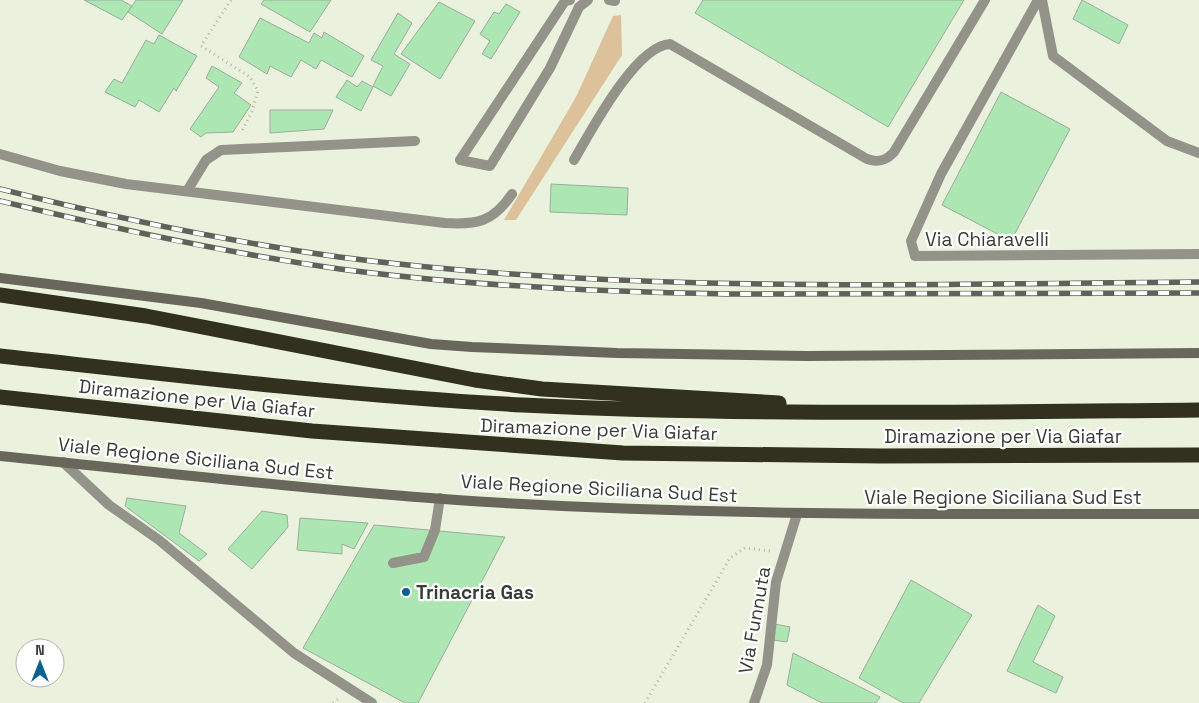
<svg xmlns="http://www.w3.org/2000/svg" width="1199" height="703" viewBox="0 0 1199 703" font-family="'Space Grotesk',sans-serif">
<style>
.green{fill:#dcc19a}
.building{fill:#ace7b3;stroke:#9cac9d}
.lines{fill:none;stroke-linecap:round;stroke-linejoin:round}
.path{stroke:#b3b9a9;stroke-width:3;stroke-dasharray:1 4;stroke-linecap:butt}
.lane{stroke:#94938a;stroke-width:10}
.street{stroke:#94938a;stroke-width:10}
.secondary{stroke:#69675b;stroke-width:10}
.highway{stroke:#32301f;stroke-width:15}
.rail-casing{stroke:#5e6258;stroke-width:5.5}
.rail{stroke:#fff;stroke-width:4;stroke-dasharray:11;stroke-linecap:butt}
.poi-dot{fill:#0a6091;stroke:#fff;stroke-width:2}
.labels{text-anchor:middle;stroke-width:4.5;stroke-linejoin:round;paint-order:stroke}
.street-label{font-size:19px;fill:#3a3d35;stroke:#fff}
.poi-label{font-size:19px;font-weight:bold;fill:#3a3d35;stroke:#fff;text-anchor:start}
</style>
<rect width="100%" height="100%" fill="#eaf2de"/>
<path class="green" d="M621,15l1,40 -106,165h-12l72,-123 37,-81z"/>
<path class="building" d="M84,0h37l11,6 -10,14z
M136,0h47l-21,34 -34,-22z
M264,0h67l-21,32 -49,-28z
M703,0h261l-76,127 -193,-114z
M1082,0l46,25 -9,19 -46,-25z
M439,2l36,19 -35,58 -39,-25z
M506,4l14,8 -29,47 -9,-5 8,-13 -10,-7 14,-22 5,2z
M398,13l14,10 -18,31 16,10 -19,32 -18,-10 10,-20 -12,-6z
M260,18l49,25 5,-10 8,5 2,-6 40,24 -12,21 -31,-17 -5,9 -15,-9 -10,17 -21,-11 -3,8 -28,-17z
M159,35l38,21 -21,35 -2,-3 -15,24 -20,-12 -4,7 -30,-15 9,-13 8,4 24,-43 8,4z
M212,66l30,17 -8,10 17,12 -18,27 -27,1 -5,4 -11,-8 29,-42 -13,-9z
M347,80l10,7 5,-6 11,6 -12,24 -25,-14z
M1001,92l69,37 -59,112 -69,-36z
M270,110h63l-9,19 -54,4z
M551,184l77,4 -1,27 -77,-3z
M127,498l59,8 -7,27 28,21 -8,7 -74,-55z
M262,511l25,4 1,12 -36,42 -24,-20z
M300,518l68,5 -14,26 -12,-5v10l-45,-4z
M374,525l131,12 -87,166h-13l-102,-55z
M911,580l61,35 -53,88h-16l-44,-25z
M1038,605l17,11 -22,46 30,15 -7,16 -49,-22z
M775,624l15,3 -3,15 -14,-2z
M793,653l87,44 -4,6h-54l-35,-18z"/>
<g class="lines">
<path class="path" d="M231,0l-30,46 49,31 8,14 -6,20 -11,22
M333,703l5,-4
M645,703l85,-145 15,-10 25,3"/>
<path class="lane" d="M570,0l-5,1 -105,159 30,6 60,-98 29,-61 9,-7
M609,0l6,1
M1042,0l11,56 114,85 32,12
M574,160c16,-27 61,-114 96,-116l197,115c11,4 19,2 27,-7l91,-152
M393,563l31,-6 11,-27 5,-32"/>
<path class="street" d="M1038,0l-97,174 -30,67 4,15 284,-2
M0,154l60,17 66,13 319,39c32,2 48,-1 67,-29
M187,191l19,-31 15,-10 194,-9
M63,462l46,43 50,35 135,113 78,50
M754,703l13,-38 9,-83 21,-68"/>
<path class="secondary" d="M0,278l201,25 230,41 41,3 145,6 189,3 393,-3
M0,456c168,17 336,37 505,47 231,13 462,11 694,11"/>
<path class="highway" d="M0,295l146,21 329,64 67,9 237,14
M0,356c174,19 348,40 523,49 225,11 451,7 676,5
M0,397l312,34 311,22 258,3 318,-1"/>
<defs>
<path id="rail" d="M0,189c111,28 225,52 339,68 285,37 573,27 860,25
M0,201c112,27 225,52 340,68 128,17 258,23 387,25l472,-1"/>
</defs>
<use href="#rail" class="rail-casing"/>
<use href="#rail" class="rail"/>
</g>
<circle class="poi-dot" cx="406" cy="592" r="5"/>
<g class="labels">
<g class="street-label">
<text x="987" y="246">Via Chiaravelli</text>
<text transform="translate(197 398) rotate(6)" y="7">Diramazione per Via Giafar</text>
<text transform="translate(599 429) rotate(2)" y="7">Diramazione per Via Giafar</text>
<text x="1003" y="443">Diramazione per Via Giafar</text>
<text transform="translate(196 458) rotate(6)" y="7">Viale Regione Siciliana Sud Est</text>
<text transform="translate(599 488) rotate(3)" y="7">Viale Regione Siciliana Sud Est</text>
<text x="1003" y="504">Viale Regione Siciliana Sud Est</text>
<text transform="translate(754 620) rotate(-80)" y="7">Via Funnuta</text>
</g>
<g class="poi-label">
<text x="416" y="599">Trinacria Gas</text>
</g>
</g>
<g transform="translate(40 663)"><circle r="24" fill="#ffffff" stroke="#b0b1ae"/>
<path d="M0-4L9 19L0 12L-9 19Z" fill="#0a6091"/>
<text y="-8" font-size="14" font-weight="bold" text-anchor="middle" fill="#3a3d35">N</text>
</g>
</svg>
